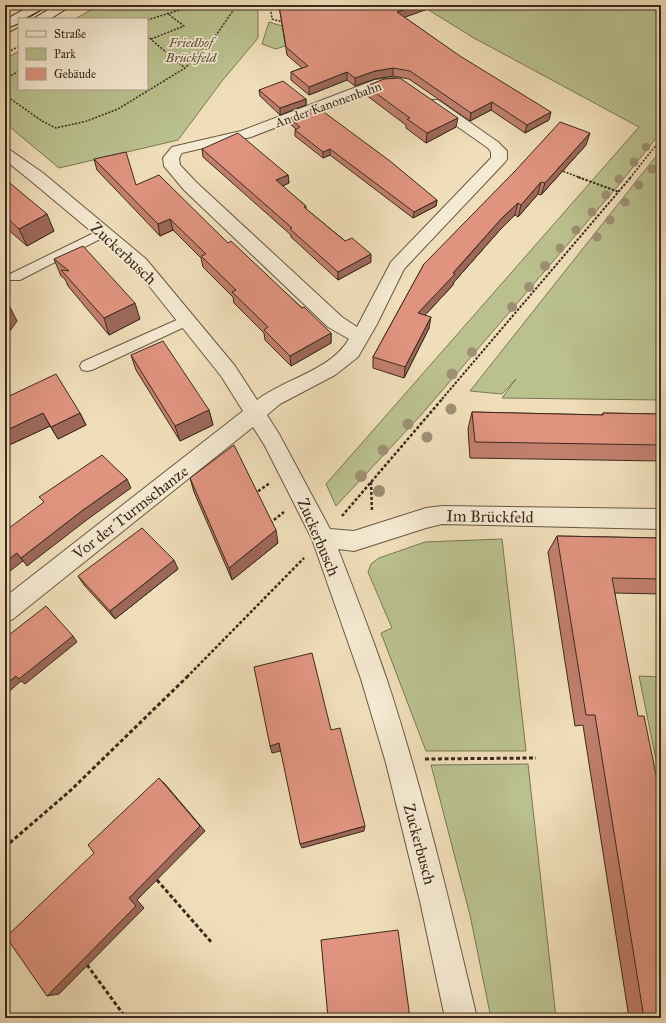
<svg xmlns="http://www.w3.org/2000/svg" width="666" height="1023" viewBox="0 0 666 1023" font-family="'IM FELL Great Primer',serif">
<style>
.green{fill:#bac18f;stroke:#7a7656}
.lines{fill:none;stroke-linecap:round;stroke-linejoin:round}
.lane-casing{stroke:#685744;stroke-width:2}
.street-casing{stroke:#685744;stroke-width:2}
.secondary-casing{stroke:#3b2a1d;stroke-width:2}
.path-far3{stroke:#3b2a1d;stroke-width:1.5;stroke-dasharray:2 1.5;stroke-linecap:butt}
.path-far2{stroke:#3b2a1d;stroke-width:2;stroke-dasharray:2.5 1.5;stroke-linecap:butt}
.path-far1{stroke:#3b2a1d;stroke-width:2.5;stroke-dasharray:3 2;stroke-linecap:butt}
.path{stroke:#3b2a1d;stroke-width:3;stroke-dasharray:4 2.5;stroke-linecap:butt}
.lane{fill:#f5ead2;fill-rule:evenodd}
.street{fill:#f5ead2;fill-rule:evenodd}
.secondary{fill:#f5ead2;fill-rule:evenodd}
.tram{stroke:#3b2a1d;stroke-width:1}
.tree{fill:#9e9074}
.wall{fill:#c17f6e;stroke:#3b2a1d}
.shaded-wall{fill:#9d685a;stroke:#3b2a1d}
.building{fill:#e09480;stroke:#3b2a1d}
.labels{text-anchor:middle;stroke-width:3.5;stroke-linejoin:round;paint-order:stroke}
.far-park-label{font-size:13px;font-style:italic;fill:#5b503a;stroke:#f5ead2}
.far-street-label{font-size:13px;fill:#3b2a1d;stroke:#f5ead2}
.street-label{font-size:16px;fill:#3b2a1d;stroke:#f5ead2}
</style>
<rect width="100%" height="100%" fill="#f0deba"/>
<filter id="stains"><feTurbulence type="fractalNoise" baseFrequency=".005" numOctaves="4"/><feColorMatrix values="0 0 0 0 .2 0 0 0 0 .09 0 0 0 0 .02 0 0 0 .5 -.17"/></filter>
<radialGradient id="worn" r=".72"><stop offset=".6" stop-color="#630" stop-opacity="0"/><stop offset="1" stop-color="#630" stop-opacity=".3"/></radialGradient>
<path class="green" d="M100,5h158v33l-36,43 -44,59 -119,28 -54,-45v-64l14,-8v38h128v-70h-72z
M456,5h205v127l-44,55 -196,228 -85,91 -10,-22 313,-357 -165,-89 -47,-29h12z
M269,22l46,14 -39,13 -14,-5z
M661,150v38l-5,7 5,-5v210l-159,-2 14,-19 -14,15 -32,-3z
M502,539l24,212h-100l-45,-118 11,-5 -24,-56 3,-8 8,-6 46,-16z
M639,676l22,1v107z
M528,764l28,254h-65l-21,-103 -39,-150z"/>
<g class="lines">
<defs>
<path id="lane" d="M104,228l4,1 2,3 -2,3 -88,45h-10l-1,-3 1,-3z
M188,315l5,2 2,3 -2,3 -101,47 -5,1 -5,-1 -2,-4 2,-4z"/>
<path id="street" d="M394,78l5,1 2,3 -2,3 -17,2 -131,50 -69,16 -3,5 1,7 16,17 146,135 15,10 34,-65 100,-104v-6l-3,-4 -60,-42 -2,-3 2,-3h10l60,42 9,9v8l-2,3 -101,107 -27,55 -19,33 -23,18 -55,29 -13,11 12,19 51,95 24,2 72,-23 16,-2 219,3v20l-219,-5 -16,4 -72,23 -16,-2c17,44 34,87 49,131 36,110 63,224 90,338h-32l-25,-117 -34,-138 -25,-84 -49,-140 -47,-93 -12,-19 -240,192 -8,3v-25l238,-186 -22,-35 -87,-109 -103,-86 -26,-21v-12l5,2 33,23 103,86 89,107 22,34c29,-22 73,-29 92,-61l-21,-12 -144,-137 -20,-24 -1,-8 9,-11 69,-16 134,-51z"/>
<path id="secondary" d="M32,5h16l-22,14h-7v4l-14,6v-9z
M56,5h16l-22,14h-17z"/>
</defs>
<use href="#lane" class="lane-casing"/>
<use href="#street" class="street-casing"/>
<use href="#secondary" class="secondary-casing"/>
<path class="path-far3" d="M270,5l2,14 11,3
M86,8l5,-3
M147,20l49,-15
M147,36l38,32
M151,39l33,-13 -17,-13
M5,54l14,-8
M5,79l14,-8
M5,95l37,26 14,7 31,-7 31,-12 67,-41 29,-30 23,-33
M560,170l21,8
M630,178l31,-39"/>
<path class="path-far2" d="M578,177l41,15
M442,399l189,-222"/>
<path class="path-far1" d="M371,482l1,30
M254,494l16,-11
M342,516l101,-118
M270,523l14,-11
M187,677l117,-119"/>
<path class="path" d="M425,759l111,-1
M5,847l66,-57 117,-114
M157,880l55,63
M87,965l39,53"/>
<use href="#lane" class="lane"/>
<use href="#street" class="street"/>
<use href="#secondary" class="secondary"/>
<path class="tram" d="M24,19l27,-14
M5,35l14,-8"/>
</g>
<g class="tree">
<circle cx="646" cy="147" r="4"/>
<circle cx="634" cy="162" r="4.5"/>
<circle cx="652" cy="169" r="4.5"/>
<circle cx="619" cy="179" r="4.5"/>
<circle cx="639" cy="185" r="4.5"/>
<circle cx="606" cy="195" r="4.5"/>
<circle cx="625" cy="202" r="4.5"/>
<circle cx="592" cy="212" r="4.5"/>
<circle cx="610" cy="220" r="4.5"/>
<circle cx="576" cy="230" r="4.5"/>
<circle cx="597" cy="237" r="4.5"/>
<circle cx="560" cy="248" r="4.5"/>
<circle cx="545" cy="266" r="5"/>
<circle cx="529" cy="287" r="5"/>
<circle cx="512" cy="307" r="5"/>
<circle cx="472" cy="352" r="5"/>
<circle cx="452" cy="374" r="5.5"/>
<circle cx="451" cy="409" r="5.5"/>
<circle cx="408" cy="424" r="5.5"/>
<circle cx="427" cy="437" r="5.5"/>
<circle cx="383" cy="450" r="5.5"/>
<circle cx="361" cy="476" r="6"/>
<circle cx="379" cy="491" r="6"/>
</g>
<path class="wall" d="M275,5h164l-35,12 145,103 -24,13 -34,-23 -21,11 -61,-42 -16,-3 -18,3 -20,7 -8,-6 -38,15 -18,-15v-8l11,-4 -15,-13 -8,-49 -4,1z
M366,86l90,41 -30,16 -20,-15v-3l-40,-30z
M259,90l47,9v6l-26,10 -20,-19z
M290,118l147,82 -1,6 -23,12 -83,-63 -7,3 -28,-22v-6l1,-1 -6,-5z
M586,145l-45,50 -3,-1 -20,23 -3,-2 -16,16 -45,51 -1,3 -28,30 4,13 -25,50 -31,-10v-11l51,-93z
M202,149l86,26 1,8 -7,3 24,20v3l65,53 -33,18 -47,-43v-2l-88,-78z
M94,159l134,84 103,90v10l-40,23 -26,-26 -1,-7 -30,-30 -1,-6 -30,-30 -2,-9 -28,-28 -13,6 -63,-66z
M5,179l49,52 -27,15 -22,-19z
M54,259l86,60 -31,16 -41,-49 -3,-7 -4,-3z
M131,355l78,55 4,15 -33,16 -44,-71z
M5,398l75,15 6,12 -28,14 -8,-13 -45,21z
M472,412l130,3 1,-2 58,1v47l-191,-3 -2,-29z
M190,478l88,65 -46,37 -38,-88z
M557,536l104,2v56l-46,-1 46,425h-32l-46,-293 -8,1 -27,-174z
M178,569l-63,50 -31,-34 -6,-9z"/>
<path class="shaded-wall" d="M418,5h21l-42,15v-8z
M393,68v8l-18,3 -20,7v-8l20,-7z
M347,72v8l-38,15v-8z
M306,99v6l-26,10v-7z
M492,102l-1,8 -21,11 1,-8z
M551,112l-2,8 -24,13 2,-8z
M458,118l-2,9 -30,16 1,-10z
M590,133l-4,12 -45,50 4,-12z
M330,149v6l-7,3v-6z
M288,175l1,8 -13,6v-9z
M541,182l-3,12 -20,23 3,-12z
M437,200l-1,6 -23,12 1,-6z
M518,203l-3,12 -16,16 -45,51 -1,3 -36,39 1,-11 83,-94z
M47,214l7,17 -27,15 -8,-17z
M170,219l3,11 -13,6 -2,-12z
M371,254v8l-33,18v-8z
M135,303l5,16 -31,16 -5,-17z
M10,307l7,14 -12,17v-24z
M431,317l-2,11 -25,50 1,-11z
M331,333v10l-40,23 -1,-10z
M209,410l4,15 -33,16 -5,-15z
M43,413l7,13 -45,21v-16z
M80,413l6,12 -28,14 -7,-12z
M127,479l4,9 -43,31 -61,47 -6,-8 62,-48z
M276,530l2,13 -46,37 -3,-12z
M17,553l6,8 -18,14v-13z
M174,560l4,9 -63,50 -5,-8z
M73,636l4,6 -52,42 -4,-3 -16,14v-10l11,-9z
M279,743l2,8 -9,2 -2,-7z
M159,778l6,6 40,47 -68,69 7,8 -85,86 -12,2z
M365,826l-1,5 -62,17 -2,-4z"/>
<path class="building" d="M279,5h139l-21,7 63,44 91,56 -24,13 -35,-23 -21,11 -61,-42 -17,-3 -18,3 -20,7 -8,-6 -38,15 -18,-15 17,-6 -22,-19z
M400,78l58,40 -31,15 -20,-14 3,-1 -44,-32 18,-7z
M283,81l23,18 -26,9 -21,-18z
M317,107l73,54 47,39 -23,12 -84,-63 -7,3 -28,-22 5,-3 -10,-9z
M560,122l30,11 -45,50 -4,-1 -20,23 -3,-2 -17,16 -48,54 2,1 -37,39 13,4 -26,50 -32,-10 51,-93 91,-93z
M238,133l50,42 -12,5 30,26 -2,1 41,34 7,-3 19,16 -33,18 -48,-43 2,-1 -90,-79z
M126,152l10,33 23,-10 69,68 3,-2 71,67 2,-1 27,26 -41,23 -26,-26 4,-3 -36,-35 4,-2 -35,-34 5,-2 -36,-35 -12,5 -64,-65z
M5,179l42,35 -28,15 -14,-13z
M83,246l52,57 -31,15 -43,-48 8,1 -15,-12z
M5,306l5,1 -5,7z
M163,341l46,69 -34,16 -44,-71z
M56,374l24,39 -29,14 -8,-14 -38,18v-33z
M472,412l131,3v-2l58,1v31l-186,-3z
M234,445l42,85 -47,38 -39,-90z
M102,455l25,24 -44,31 -62,48 -4,-5 -12,9v-31l39,-29 -5,-5z
M142,528l32,32 -64,51 -32,-35z
M557,536l104,2v41l-49,-1 26,138h6l17,83v219h-17l-49,-303h-9z
M46,606l27,30 -54,43 -3,-3 -11,9v-47z
M312,653l19,77 9,-2 25,98 -65,18 -21,-101 -9,3 -16,-79z
M159,778l41,48 -71,72 7,8 -89,90 -41,-59 88,-84 -6,-8z
M398,930l12,88h-82l-7,-78z"/>
<g class="labels">
<g class="far-park-label">
<text x="191" y="47">Friedhof<tspan x="191" dy="15">Brückfeld</tspan></text>
</g>
<g class="far-street-label">
<text transform="translate(328 104) rotate(-20)" y="5">An der Kanonenbahn</text>
</g>
<g class="street-label">
<text transform="translate(124 253) rotate(43)" y="6">Zuckerbusch</text>
<text transform="translate(130 512) rotate(-38)" y="6">Vor der Turmschanze</text>
<text transform="translate(490 516) rotate(1)" y="6">Im Brückfeld</text>
<text transform="translate(319 537) rotate(67)" y="6">Zuckerbusch</text>
<text transform="translate(420 844) rotate(75)" y="6">Zuckerbusch</text>
</g>
</g>
<rect width="666" height="1023" fill="none" stroke="#f0deba" stroke-width="20"/>
<rect x="6" y="6" width="654" height="1011" fill="none" stroke="#3b2a1d" stroke-width="2"/>
<rect x="10" y="10" width="646" height="1003" fill="none" stroke="#3b2a1d"/>
<rect x="18" y="18" width="130" height="72" fill="#f5ead2" stroke="#ab9d8a"/>
<rect x="26" y="31" width="20" height="6" fill="#f5ead2" stroke="#ab9d8a"/>
<text x="54" y="38" font-size="12" fill="#3b2a1d">Straße</text>
<rect x="26" y="48" width="20" height="12" fill="#bac18f" stroke="#ab9d8a"/>
<text x="54" y="58" font-size="12" fill="#3b2a1d">Park</text>
<rect x="26" y="68" width="20" height="12" fill="#e09480" stroke="#ab9d8a"/>
<text x="54" y="78" font-size="12" fill="#3b2a1d">Gebäude</text>
<rect width="100%" height="100%" filter="url(#stains)"/>
<rect width="100%" height="100%" fill="url(#worn)"/>
</svg>
